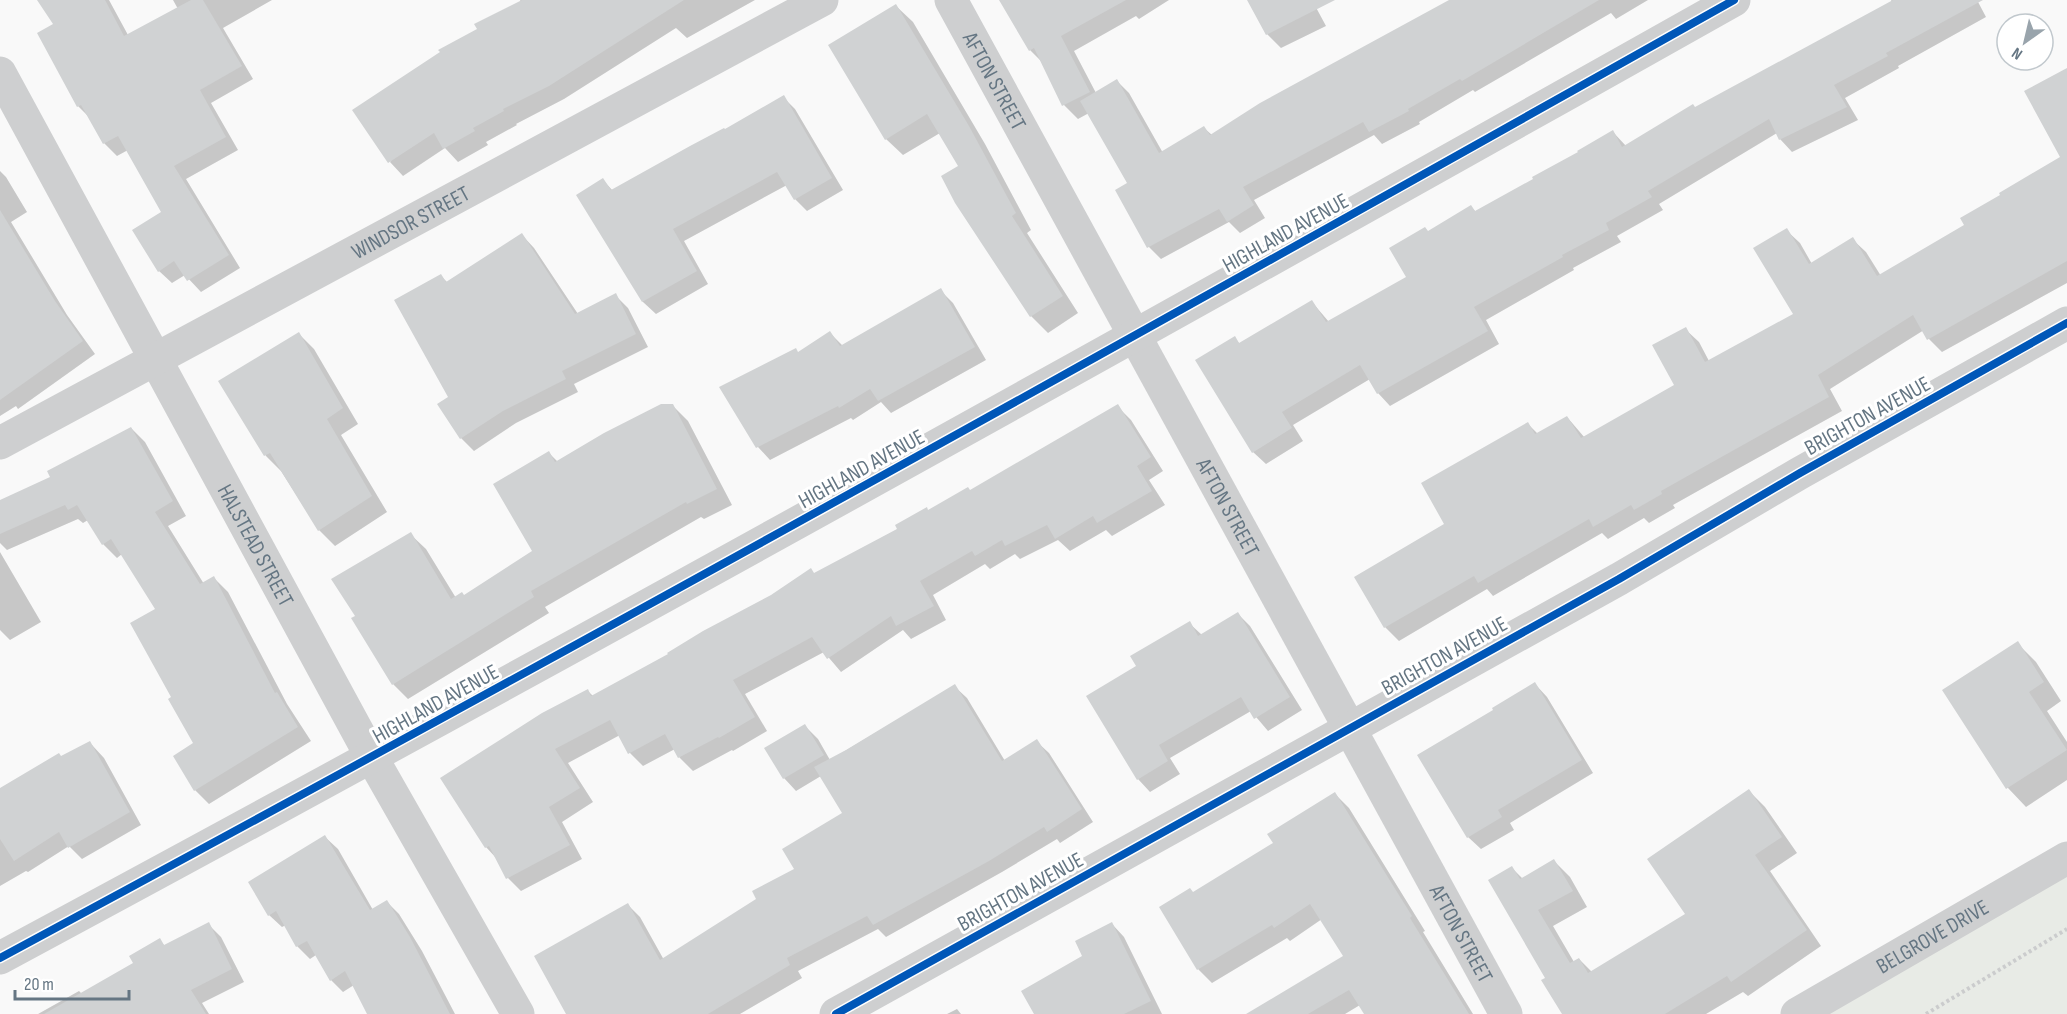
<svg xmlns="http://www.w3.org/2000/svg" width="2067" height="1014" viewBox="0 0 2067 1014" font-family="'Sofia Sans Condensed',sans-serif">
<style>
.green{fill:#e8ebe6}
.shadow{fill:#0003}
.building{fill:#d0d2d3}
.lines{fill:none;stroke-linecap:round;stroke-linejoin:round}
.path{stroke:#cbcccd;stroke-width:4;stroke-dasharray:3 3;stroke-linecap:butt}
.minor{stroke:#cecfd0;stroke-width:33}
.tertiary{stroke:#cecfd0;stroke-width:33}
.cycleway-casing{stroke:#fff;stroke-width:11}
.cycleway{stroke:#0057b8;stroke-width:8}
.labels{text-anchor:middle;stroke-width:6;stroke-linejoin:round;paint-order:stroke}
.street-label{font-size:22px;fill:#657683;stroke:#fff}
</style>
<rect width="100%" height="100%" fill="#f9f9f9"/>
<path class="green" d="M2067,858v156h-258z"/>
<path class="shadow" d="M39,0h70l19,35 50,-26 -5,-9h99l-49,28 30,51 -42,24 27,47 -52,29 54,89 -39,24 -16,-17 -13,8 -13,-12 4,-59 -35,-62 -11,6 -13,-13 -13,-24 -13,-13 -23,-81z
M520,0h235l-68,38 -11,-10 -112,71 -48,25 1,1 -31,17 2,3 -30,17 -13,-14 -42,28 -13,-14 89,-132 42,-28z
M1000,0h169l-30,19 -3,-3 -62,35 22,42 21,-12 12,12 34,60 41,-25 8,7 240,-135h196l-32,19 -5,-6 -136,79 -2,-2 -54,32 1,2 -38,20 -8,-9 -120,65 11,18 -25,15 -11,-11 -68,37 -12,-12 -19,-63 -41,-71 -11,6 -14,-14 -22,-43 -12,-12z
M1258,0h54l14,26 -45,22 -14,-14z
M1891,0h86l9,17 -88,49 1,2 -54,30 13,22 -66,32 -12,-13 -3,-6 -118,71 4,6 -46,26 4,6 -48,26 1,2 -88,50 13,24 -109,62 -12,-13 -8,-14 -77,46 10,16 -37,23 -13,-12 -19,-114 6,6 72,-42 17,20 79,-45 20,-45 43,-25 5,5 59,-32 78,-48 13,14 266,-144z
M896,6l17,16 72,122 46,86 -4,3 51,80 -30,20 -17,-17 -74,-114 3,-35 -20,-34 -37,22 -17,-16z
M2067,69v214l-125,69 -13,-13 -5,-9 -94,59 12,22 -128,71 -41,23 2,3 -26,15 -5,-5 -36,21 -6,-6 -109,63 -6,-7 -88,52 -14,-14 61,-103 82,-100 10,10 29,-17 18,21 91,-53 9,-56 14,13 10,19 86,-46 -9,-85 14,13 12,21 40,-25 14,13 15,24 85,-50 96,-68z
M783,97l12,12 48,81 -36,21 -12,-12 -8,-14 -103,56 24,43 -52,30 -13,-12 -65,-107 25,-15 10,11 112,-60z
M0,171l6,6 21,35 -16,10 56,93 28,39 -77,55 -2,-3 -16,10z
M522,235l12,13 44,66 37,-19 13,13 20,39 -74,37 4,8 -62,31 -42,28 -13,-13 -11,-40 -9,-122 7,7z
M940,290l13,13 33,57 -95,53 -10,-11 -28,18 -2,-2 -81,42 -12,-13 -37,-59 78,-35 31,-20 13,13z
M299,334l15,15 44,75 -17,11 46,77 -52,34 -16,-16 -38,-59 -15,-15 -46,-75z
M672,405l16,16 44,84 -28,14 -3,-2 -156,90 4,6 -141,86 -15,-15 17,-150 16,15 30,49 9,-1 69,-45 15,-99 9,9z
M1117,406l14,14 32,51 -14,9 16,25 -53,31 -6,-6 -36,21 -12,-11 -38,19 -5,-5 -25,15 -5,-5 -52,31 13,25 -35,19 -8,-9 -62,42 -17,-20 -79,42 22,37 -34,20 -1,-1 -39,21 -14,-14 -4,-8 -32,17 -13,-13 -10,-18 -52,28 25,39 -31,20 20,37 -61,32 -13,-13 -11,-19 -11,-12 102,-156 5,5 336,-184 41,-20z
M131,428l14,14 41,74 -18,10 36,58 10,-6 14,14 59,112 24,37 -102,63 -14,-14v-46l-22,-46 -16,-88 -35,-56 -5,4 -14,-14 -15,-24 -5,3 -5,-4 -71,31 -7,-7v-42l52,-23z
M0,552l41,70 -31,18 -10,-10z
M1238,614l12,12 52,84 -34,21 -17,-20 -81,47 10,16 -30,18 -12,-13v-112l51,-44 13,12z
M2017,643l19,19 25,39 -14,10 20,31v38l-41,27 -18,-19 -64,-98z
M1535,684l12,13 46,76 -83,50 4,7 -33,19 -13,-12z
M954,686l13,12 38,63 31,-20 13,12 44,69 -33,21 -3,-4 -55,33 -116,65 -8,-8 -80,42 4,7 -62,36h-160l48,-109 12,12 24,43 94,-60 38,-30 48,-56 -23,-38 -25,15 -12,-13 21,-52 13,13 12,21z
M92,745l12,13 37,67 -59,34 -13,-13 -41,26 -2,-1 -26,15v-96z
M1749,791l16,16 32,46 -27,18 51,75 -73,50 -5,-4 -37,22h-143l-16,-36 -35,-110 11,11 31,-18 16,16 17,30 -34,19 21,36 5,-3 13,13 95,-57z
M1335,794l14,14 76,123 -2,1 50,82h-107l-6,-9 -15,9h-71l71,-57 -23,-38 -32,22 -3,-3 -75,45 -14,-14 -5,-76 82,-49z
M325,837l13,12 35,61 14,-8 12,12 23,37 33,63h-84l-17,-29 -11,7 -12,-12 -15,-25 -6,4 -13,-13 -11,-21 -4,2 -13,-12z
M208,924l13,13 23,45 -42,21 7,11h-171l41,-23 3,3 53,-30 24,-24 6,6z
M1112,924l12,13 38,77h-126z
M957,1009l4,5h-14z"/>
<path class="building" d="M37,0h68l19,36 67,-36h12l39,66 -42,24 26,47 -52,29 55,89 -42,26 -13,-20 -16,11 -26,-42 29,-18 -43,-76 -15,8 -22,-39 -4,2 -40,-74 16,-9z
M522,0h162l-135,86 -46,23 1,2 -31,17 2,3 -32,18 -9,-16 -46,30 -36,-53 88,-58 -2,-2 39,-21 -3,-5z
M999,0h127l-65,36 29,56 -28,14 -28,-58 -5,3z
M1247,0h88l-69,35z
M1449,0h150l-137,81 -2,-2 -52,30 1,2 -40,21 -6,-10 -120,65 11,18 -27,17 -8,-13 -72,39 -32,-58 12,-7 -47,-82 37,-22 42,74 45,-27 6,9 50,-32z
M1893,0h90l-97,53 2,3 -54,29 13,22 -68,33 -10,-21 -121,72 4,6 -46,26 3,7 -47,25 1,2 -89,50 14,24 -111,63 -17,-29 -78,47 10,16 -40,25 -57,-93 40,-24 4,7 73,-43 14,22 80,-45 -17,-29 36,-21 3,4 43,-26 4,6 58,-32 -1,-2 46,-25 -1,-1 36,-21 9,17 71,-43 2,3z
M896,4l73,122 47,87 -4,3 51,80 -33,21 -75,-114 -14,-27 17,-10 -31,-52 -42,26 -57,-95z
M2067,68v193l-140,79 -14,-25 -95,60 11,22 -129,72 -39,22 1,3 -28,16 -3,-5 -38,22 -4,-8 -111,64 -4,-7 -90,52 -30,-51 90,-53 -23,-41 107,-61 7,12 32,-18 14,22 93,-53 -22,-40 34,-18 19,35 88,-48 -40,-66 34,-20 22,36 44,-27 24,39 87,-51 -4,-7 40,-23 -1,-2 61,-36 -36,-66z
M784,95l48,83 -38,22 -17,-28 -104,57 24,42 -55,31 -66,-107 27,-17 8,12 79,-44 34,-18 1,1z
M0,210l55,91 28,40 -83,59z
M522,233l53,81 41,-21 20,41 -74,37 4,8 -63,32 -43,28 -23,-35 11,-7 -54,-97 47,-26 5,8z
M941,288l34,59 -97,54 -8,-12 -31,19 -1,-2 -82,42 -37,-61 77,-39 2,4 32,-21 10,15z
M299,332l44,76 -16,11 45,77 -54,35 -48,-78 -6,3 -46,-75z
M661,404h12l44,85 -30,15 -1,-2 -155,89 3,6 -142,88 -41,-67 4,-2 -24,-37 80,-47 40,67 11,-7 2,3 68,-44 -39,-67 56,-33 6,11 49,-29z
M1118,404l33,53 -14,9 15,25 -55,32 -4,-7 -38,23 -8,-14 -42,21 -3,-6 -27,16 -3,-5 -52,30 14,25 -38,20 -5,-10 -64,43 -15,-22 -79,43 22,37 -36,21 -1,-1 -40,21 -13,-24 -37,20 -18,-34 -55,29 25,39 -31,19 21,38 -64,34 -17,-33 -4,2 -45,-70 102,-65 46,-24 3,7 77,-42 -1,-1 36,-22 68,-36 40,-27 3,5 83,-44 -2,-4 32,-18 1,3 40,-23 2,3z
M131,427l42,74 -18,11 45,72 14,-8 61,117 2,-1 21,35 -104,64 -21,-35 20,-13 -25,-44 3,-2 -41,-74 25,-14 -44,-70 -9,6 -25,-40 -9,5 -3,-5 -65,29v-34l50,-23 -3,-6z
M1238,612l52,85 -36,22 -13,-22 -82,48 9,16 -31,19 -51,-84 50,-30 -6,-10 60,-35 8,15z
M2018,641l26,41 -15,10 38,58 -61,39 -64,-99z
M1535,682l47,78 -84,50 4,7 -35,21 -50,-83 76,-45 -1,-2z
M955,684l47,77 35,-22 45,70 -35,23 -3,-5 -55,34 -116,64 -6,-9 -80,42 3,7 -82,49h-142l-32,-58 94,-53 32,57 96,-61 -4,-8 42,-22 -12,-20 60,-36 -28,-46 32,-17z
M805,724l19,31 -41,24 -19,-31z
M90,741l40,71 -62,36 -9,-16 -45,29 -14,-22v-51l59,-35 2,3z
M1749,789l33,48 -27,18 52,75 -76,52 -4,-6 -62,38h-103l-21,-34 4,-2 -57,-98 24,-14 8,13 34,-20 19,32 -35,19 32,53 9,-5 9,15 97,-59 -38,-55z
M1335,792l77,124 -2,2 59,96h-105l-15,-24 -41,24h-62l97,-58 -33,-52 -36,24 -2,-3 -75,45 -38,-63 31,-19 3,4 80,-49 -6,-9z
M325,835l45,75 17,-10 23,37 40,77h-83l-22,-43 -15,10 -23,-40 -11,6 -20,-36 -8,5 -20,-34z
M209,922l23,47 -41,21 15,24h-162l89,-51 -4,-7 31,-18 4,7z
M1112,922l39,79 -27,13h-90l-13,-23 61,-35 -7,-15z"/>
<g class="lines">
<path class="path" d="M1926,1014l141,-85"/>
<g class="minor">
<path id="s1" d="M951,0l555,1014"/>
<path id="s2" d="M0,73l372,685 146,256"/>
<path id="s3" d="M0,443l822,-443"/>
<path d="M0,958c582,-313 1158,-634 1734,-958"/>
<path d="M836,1014l783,-435 181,-106 267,-150"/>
</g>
<path class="tertiary" id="s4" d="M1797,1014l270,-156"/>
<defs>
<path id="cycleway" d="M0,958c582,-313 1158,-634 1734,-958
M836,1014l783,-435 181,-106 267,-150"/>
</defs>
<use href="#cycleway" class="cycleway-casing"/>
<use href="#cycleway" class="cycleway"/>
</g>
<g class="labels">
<g class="street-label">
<text dy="8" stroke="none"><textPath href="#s1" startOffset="92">AFTON STREET</textPath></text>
<text dy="8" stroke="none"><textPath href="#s3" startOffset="466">WINDSOR STREET</textPath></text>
<text transform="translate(1285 232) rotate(-29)" y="8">HIGHLAND AVENUE</text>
<text transform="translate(1867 415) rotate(-29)" y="8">BRIGHTON AVENUE</text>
<text transform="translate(861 468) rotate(-29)" y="8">HIGHLAND AVENUE</text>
<text dy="8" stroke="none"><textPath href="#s1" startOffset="578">AFTON STREET</textPath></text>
<text dy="8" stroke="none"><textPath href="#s2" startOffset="537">HALSTEAD STREET</textPath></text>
<text transform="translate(1444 655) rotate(-29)" y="8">BRIGHTON AVENUE</text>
<text transform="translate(435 703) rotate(-29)" y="8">HIGHLAND AVENUE</text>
<text transform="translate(1020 891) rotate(-29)" y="8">BRIGHTON AVENUE</text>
<text dy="8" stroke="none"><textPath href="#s1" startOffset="1064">AFTON STREET</textPath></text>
<text dy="8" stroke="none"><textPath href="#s4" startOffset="156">BELGROVE DRIVE</textPath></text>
</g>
</g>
<g transform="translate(2025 42) rotate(214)"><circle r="28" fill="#ffffff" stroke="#c1c8cd" stroke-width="1.5"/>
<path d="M0-4.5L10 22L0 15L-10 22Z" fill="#99a4ac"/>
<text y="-9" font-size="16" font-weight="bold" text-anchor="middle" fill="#657683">N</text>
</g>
<path d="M15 990v9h114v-9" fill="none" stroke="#657683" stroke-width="3"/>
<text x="24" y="990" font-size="18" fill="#657683" stroke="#ffffff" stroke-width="4.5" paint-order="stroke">20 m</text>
</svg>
